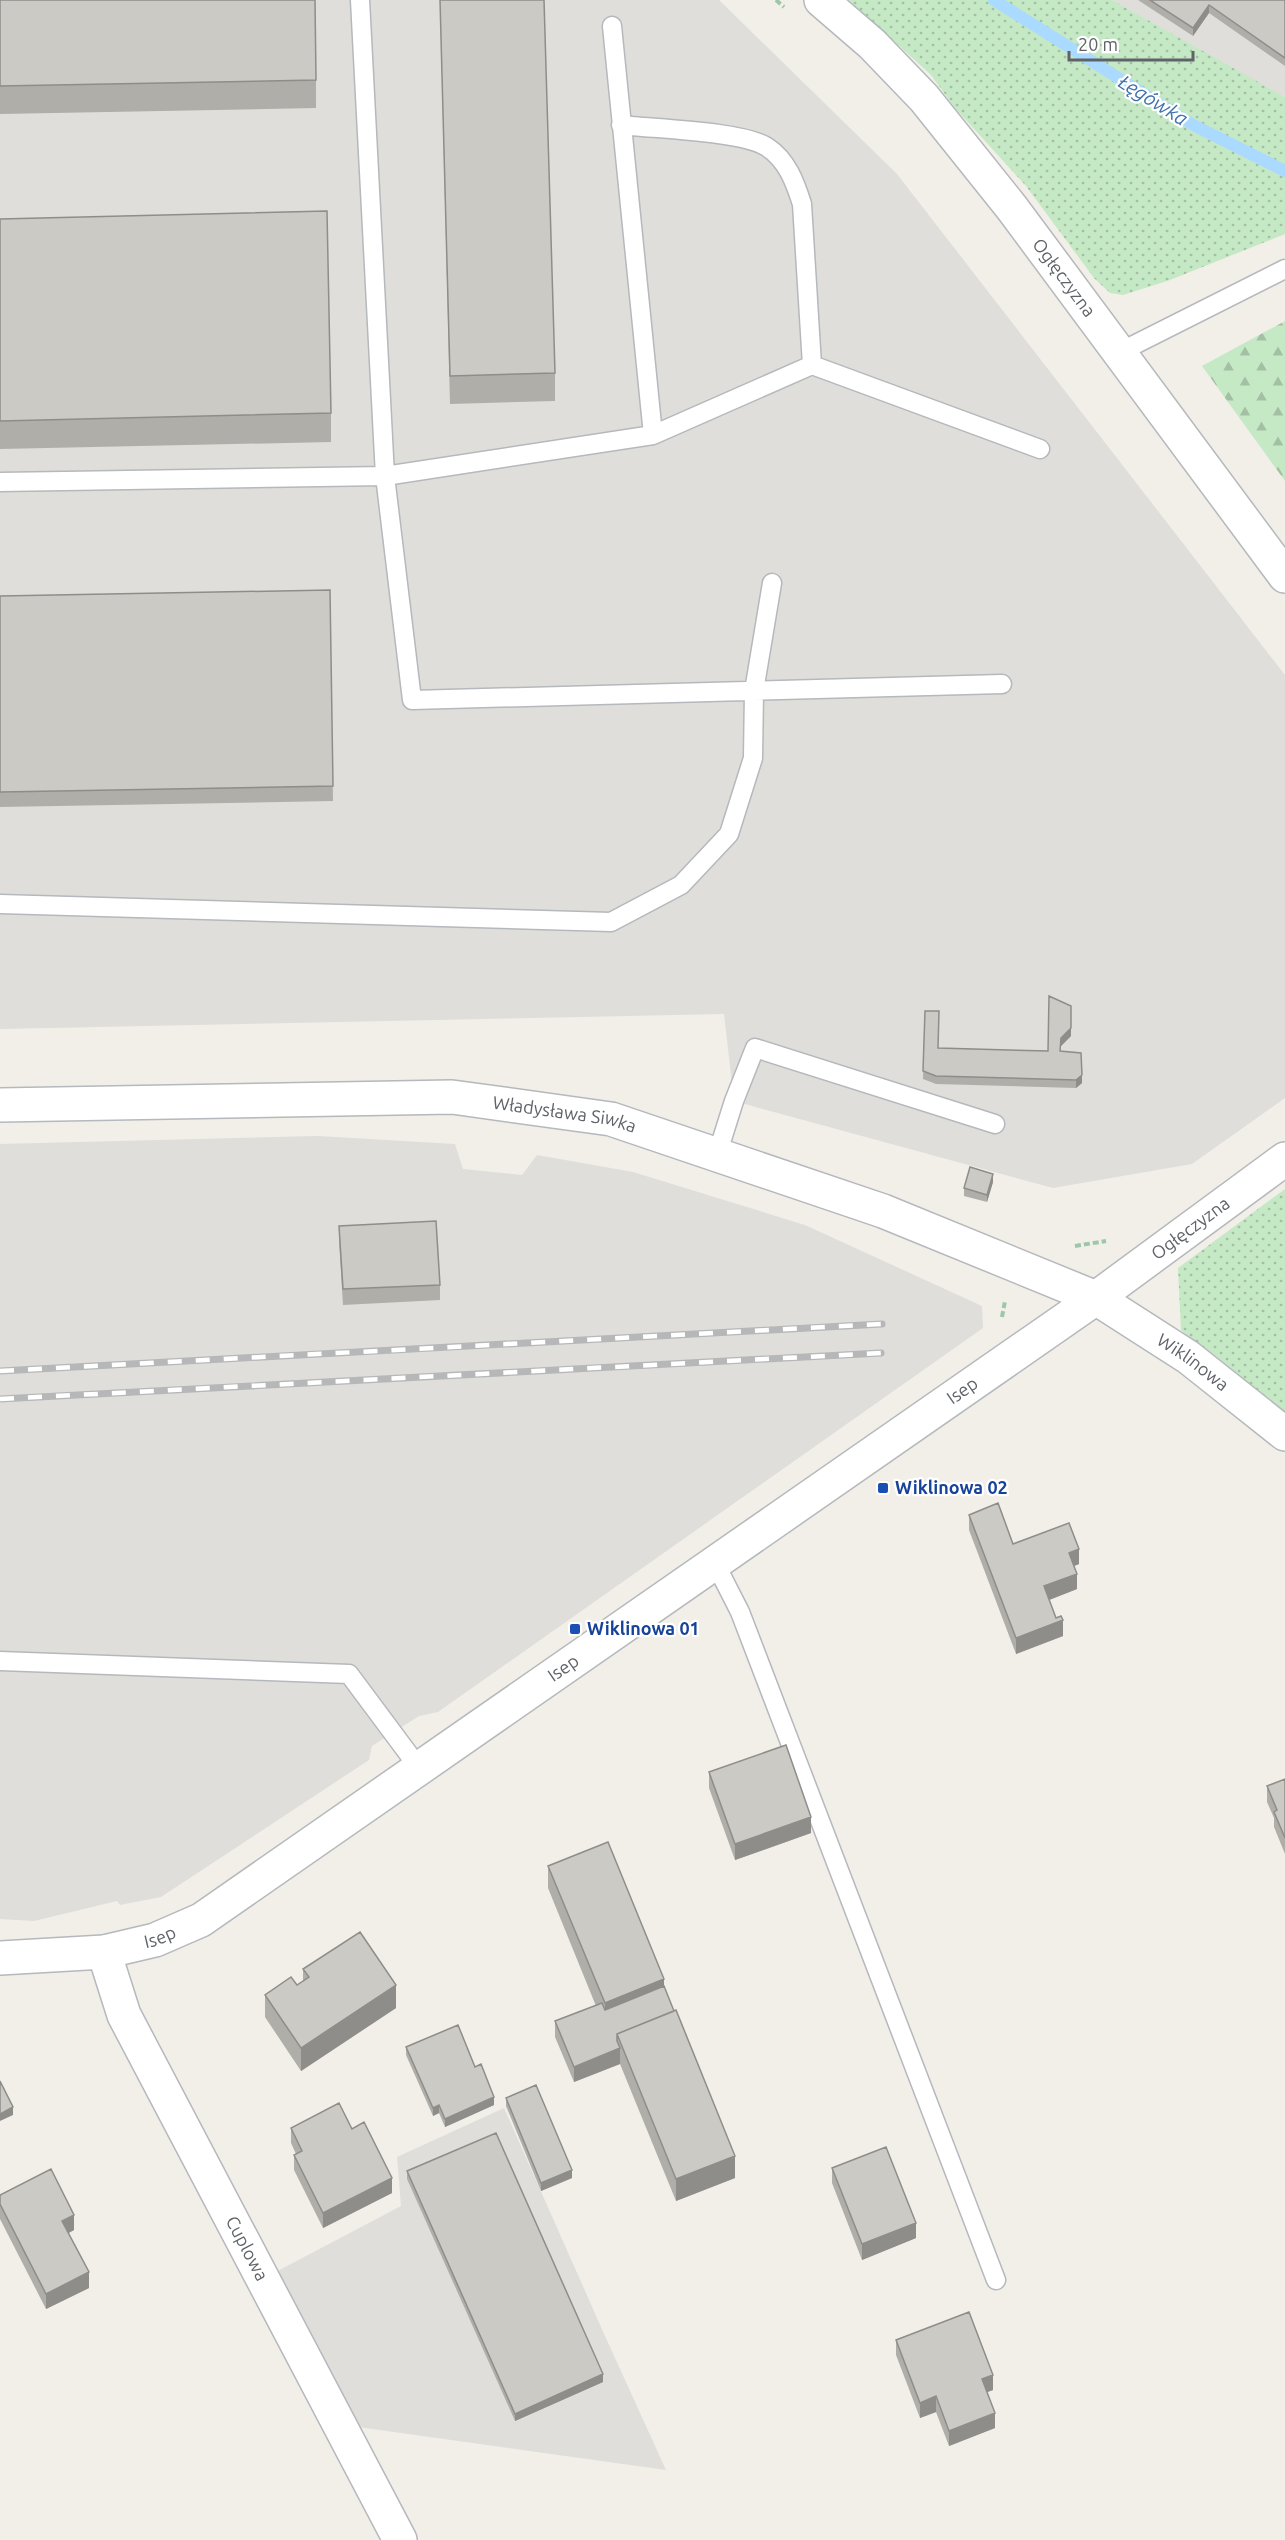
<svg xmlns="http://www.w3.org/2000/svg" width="1285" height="2540" viewBox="0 0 1285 2540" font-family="Ubuntu,sans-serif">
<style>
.industrial{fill:#e0deda}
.grass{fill:url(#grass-dots)}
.forest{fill:url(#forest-firs)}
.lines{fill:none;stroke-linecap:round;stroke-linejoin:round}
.stream{stroke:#aadaff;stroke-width:12}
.lane-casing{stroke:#b5b8bc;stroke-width:21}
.street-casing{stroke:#b5b8bc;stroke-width:36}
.path{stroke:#9cc7a9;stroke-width:4;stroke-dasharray:6 3;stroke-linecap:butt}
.lane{stroke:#fff;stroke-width:18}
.street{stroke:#fff;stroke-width:33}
.rail-casing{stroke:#b6b7b8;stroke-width:7}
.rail{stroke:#fff;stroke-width:4.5;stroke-dasharray:14;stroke-linecap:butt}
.wall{fill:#afaea9}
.shaded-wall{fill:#8f8d8a}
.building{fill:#cccac5;stroke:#8f8d8a;stroke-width:1.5}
.transit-dot{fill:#1a4fb4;stroke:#fff;stroke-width:2}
.labels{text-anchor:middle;stroke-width:4.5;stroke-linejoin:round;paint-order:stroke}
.street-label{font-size:18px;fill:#5f6368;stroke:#fff}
.transit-label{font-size:18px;font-weight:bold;fill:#164399;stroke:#fff;text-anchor:start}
.water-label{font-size:20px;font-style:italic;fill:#4174aa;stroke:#fff}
</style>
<defs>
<pattern id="grass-dots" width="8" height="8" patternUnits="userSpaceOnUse" patternTransform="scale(1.5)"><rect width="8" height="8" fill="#c5e8c5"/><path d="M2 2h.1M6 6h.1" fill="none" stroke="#a3c0a4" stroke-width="1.8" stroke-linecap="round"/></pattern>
<pattern id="forest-firs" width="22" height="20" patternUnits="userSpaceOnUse" patternTransform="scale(1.5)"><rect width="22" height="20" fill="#c5e8c5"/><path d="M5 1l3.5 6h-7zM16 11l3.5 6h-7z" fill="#a3c0a4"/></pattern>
</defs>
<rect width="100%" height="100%" fill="#f1efe8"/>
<path class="industrial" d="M0,0h719l178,174 388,501v423l-93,66 -139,24 -319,-87 -10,-87 -724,15z
M1112,0h173v97l-65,-35z
M318,1136l137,8 8,25 59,6 15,-20 96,17 172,53 177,81 1,22 -545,384 -19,4 -47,30 -3,14 -208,137 -41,8 -3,-4 -83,20 -34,-2v-775z
M504,2108l101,228 61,134 -315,-44 -81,-151 131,-69 -4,-49z"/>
<path class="grass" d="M849,0h263l173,97v137l-115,46 -47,15 -13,-2 -16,-15 -68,-92 -71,-78 -24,-33z
M1285,1189v228l-104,-87 -3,-62z"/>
<path class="forest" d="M1285,321v160l-83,-115z"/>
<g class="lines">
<path class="stream" d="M994,0l201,126 90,45"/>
<defs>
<path id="lane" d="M612,26l41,409 -268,41 27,224 590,-16
M621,125c33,4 122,6 146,22 20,13 28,35 35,57l10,161
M1118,353l167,-84
M653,435l159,-70 228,84
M0,482l385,-6 -25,-476
M0,904l611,18 70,-37 48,-51 24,-76 1,-67 18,-108
M717,1155l17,-54 21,-53 240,76
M715,1563l25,49 256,668
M0,1661l349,13 70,94"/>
<g id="street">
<path id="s1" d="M821,0l51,44 52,54 88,110 273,368"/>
<path id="s2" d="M0,1105l452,-8 159,22 272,92 213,87 92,59 97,77"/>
<path id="s3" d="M104,1952l20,63 276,525"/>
<path id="s4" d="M0,1958l104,-6 51,-12 46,-20 895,-622 189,-139"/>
</g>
</defs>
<use href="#lane" class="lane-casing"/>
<use href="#street" class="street-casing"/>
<path class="path" d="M776,0l8,7
M1075,1246l31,-5
M1002,1317l3,-16"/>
<use href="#lane" class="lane"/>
<use href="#street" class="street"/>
<defs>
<path id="rail" d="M0,1371l882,-47
M0,1399l881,-46"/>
</defs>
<use href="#rail" class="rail-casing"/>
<use href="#rail" class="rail"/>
</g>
<path class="wall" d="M0,0l316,80v28l-316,6z
M440,0l115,373v28l-105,3z
M1138,0h147v66l-76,-53 -16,23z
M0,219l331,194v29l-331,7z
M330,590l3,211 -333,6v-211z
M925,1011l13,37 110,3 23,-15 -10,10 -1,5 22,32 -6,5 -140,-4 -13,-5z
M993,1182l-6,20 -23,-6v-8z
M339,1226l101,59v15l-97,5 -4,-64z
M969,1515l44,29 66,20 -5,2 3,23 -28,11 14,36 -47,18 -47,-124z
M709,1772l102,61 -76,27 -26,-72z
M1285,1779v75l-11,-27v-9l-7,-16v-16z
M548,1866l116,120 71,192 -59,23 -56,-137 -46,18 -19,-45v-16l41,-15 -48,-118z
M303,1969l93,39 -95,63 -36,-54v-22l32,-10 6,-4z
M406,2047l69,20 19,38 -49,22 -6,-14 -6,3 -27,-61z
M506,2098l66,80 -31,13 -35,-85z
M291,2128l61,1 40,64 -69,35 -29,-58v-15l2,-1 -5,-11z
M832,2168l84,70 -54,22 -30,-77z
M407,2171l196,211 -88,39 -108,-242z
M0,2195l74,35 -5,3 20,55 -43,21 -46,-90z
M896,2340l97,50 -6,2 8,36 -46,18 -13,-34 -16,6 -24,-63z"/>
<path class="shaded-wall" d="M1209,5v8l-16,23v-8z
M1071,1028v8l-10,10v-8z
M1082,1075v8l-6,5v-8z
M993,1174v8l-6,20v-7z
M1079,1549v15l-10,4v-15z
M1077,1574v15l-33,13v-16z
M1063,1620v16l-47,18v-16z
M811,1817v16l-76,27v-16z
M664,1979v23l-59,24v-23z
M396,1985v23l-95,63v-23z
M620,2048v16l-46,18v-15z
M494,2097v8l-49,22v-8z
M439,2105v8l-6,3v-8z
M13,2107v8l-13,6v-7z
M735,2156v22l-59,23v-22z
M572,2170v8l-31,13v-8z
M392,2178v15l-69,35v-15z
M74,2215v15l-12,6v-15z
M916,2223v15l-54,22v-16z
M89,2272v16l-43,21v-15z
M603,2374v8l-88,39v-7z
M993,2375v15l-11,4v-15z
M936,2396v16l-16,6v-15z
M995,2413v15l-46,18v-15z"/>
<path class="building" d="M0,0h315l1,80 -316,6z
M440,0h104l11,373 -105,3z
M1150,0h135v58l-76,-53 -16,23z
M327,211l4,202 -331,8v-202z
M330,590l3,196 -333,6v-196z
M1049,996l22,10v22l-10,10 -1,13 21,2 1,22 -6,5 -140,-4 -13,-5 2,-60h14l-1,37 110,3z
M970,1167l23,7 -6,21 -23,-7z
M436,1221l4,64 -97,4 -4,-63z
M998,1503l15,41 56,-21 10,26 -10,4 8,21 -33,12 12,32 5,-2 2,4 -47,18 -47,-123z
M786,1745l25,72 -76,27 -26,-72z
M1285,1779v59l-11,-26 3,-2 -10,-24z
M608,1842l56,137 -59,24 -57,-137z
M360,1932l36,53 -95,63 -36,-53 26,-18 6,8 12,-8 -6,-8z
M664,1986l10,25 -57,23v7l3,7 -46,19 -19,-46 47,-18 3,7z
M676,2010l59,146 -59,23 -59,-145z
M458,2025l17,42 6,-3 13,33 -49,22 -6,-14 -6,3 -27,-61z
M0,2081l13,26 -13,7z
M536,2085l36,85 -31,13 -35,-85z
M339,2103l13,26 12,-7 28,56 -69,35 -29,-58 8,-4 -11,-23z
M496,2133l107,241 -88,40 -108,-243z
M886,2147l30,76 -54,21 -30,-76z
M51,2169l23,46 -12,6 27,51 -43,22 -46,-90v-9z
M969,2312l24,63 -11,4 13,34 -46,18 -13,-35 -16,7 -24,-63z"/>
<g class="transit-dot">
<rect x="877" y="1482" width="12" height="12" rx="3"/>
<rect x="569" y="1623" width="12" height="12" rx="3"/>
</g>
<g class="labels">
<g class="street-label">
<text dy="6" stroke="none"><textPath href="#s1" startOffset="370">Ogłęczyzna</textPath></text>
<text dy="6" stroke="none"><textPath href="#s2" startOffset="566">Władysława Siwka</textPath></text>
<text dy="6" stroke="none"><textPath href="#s4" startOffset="1414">Ogłęczyzna</textPath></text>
<text dy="6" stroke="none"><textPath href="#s2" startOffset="1246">Wiklinowa</textPath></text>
<text dy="6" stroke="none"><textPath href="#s4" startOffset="1134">Isep</textPath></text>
<text dy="6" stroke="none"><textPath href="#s4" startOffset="648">Isep</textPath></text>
<text dy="6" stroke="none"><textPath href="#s4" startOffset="162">Isep</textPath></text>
<text dy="6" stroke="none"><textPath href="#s3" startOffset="330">Cuplowa</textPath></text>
</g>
<g class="transit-label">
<text x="895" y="1494">Wiklinowa 02</text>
<text x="587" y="1635">Wiklinowa 01</text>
</g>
<g class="water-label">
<text transform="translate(1153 100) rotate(32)" y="7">Łęgówka</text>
</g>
</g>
<path d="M1069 51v9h124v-9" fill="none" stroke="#5f6368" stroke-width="3"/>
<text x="1078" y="51" font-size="18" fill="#5f6368" stroke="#ffffff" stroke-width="4.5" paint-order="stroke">20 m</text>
</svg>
